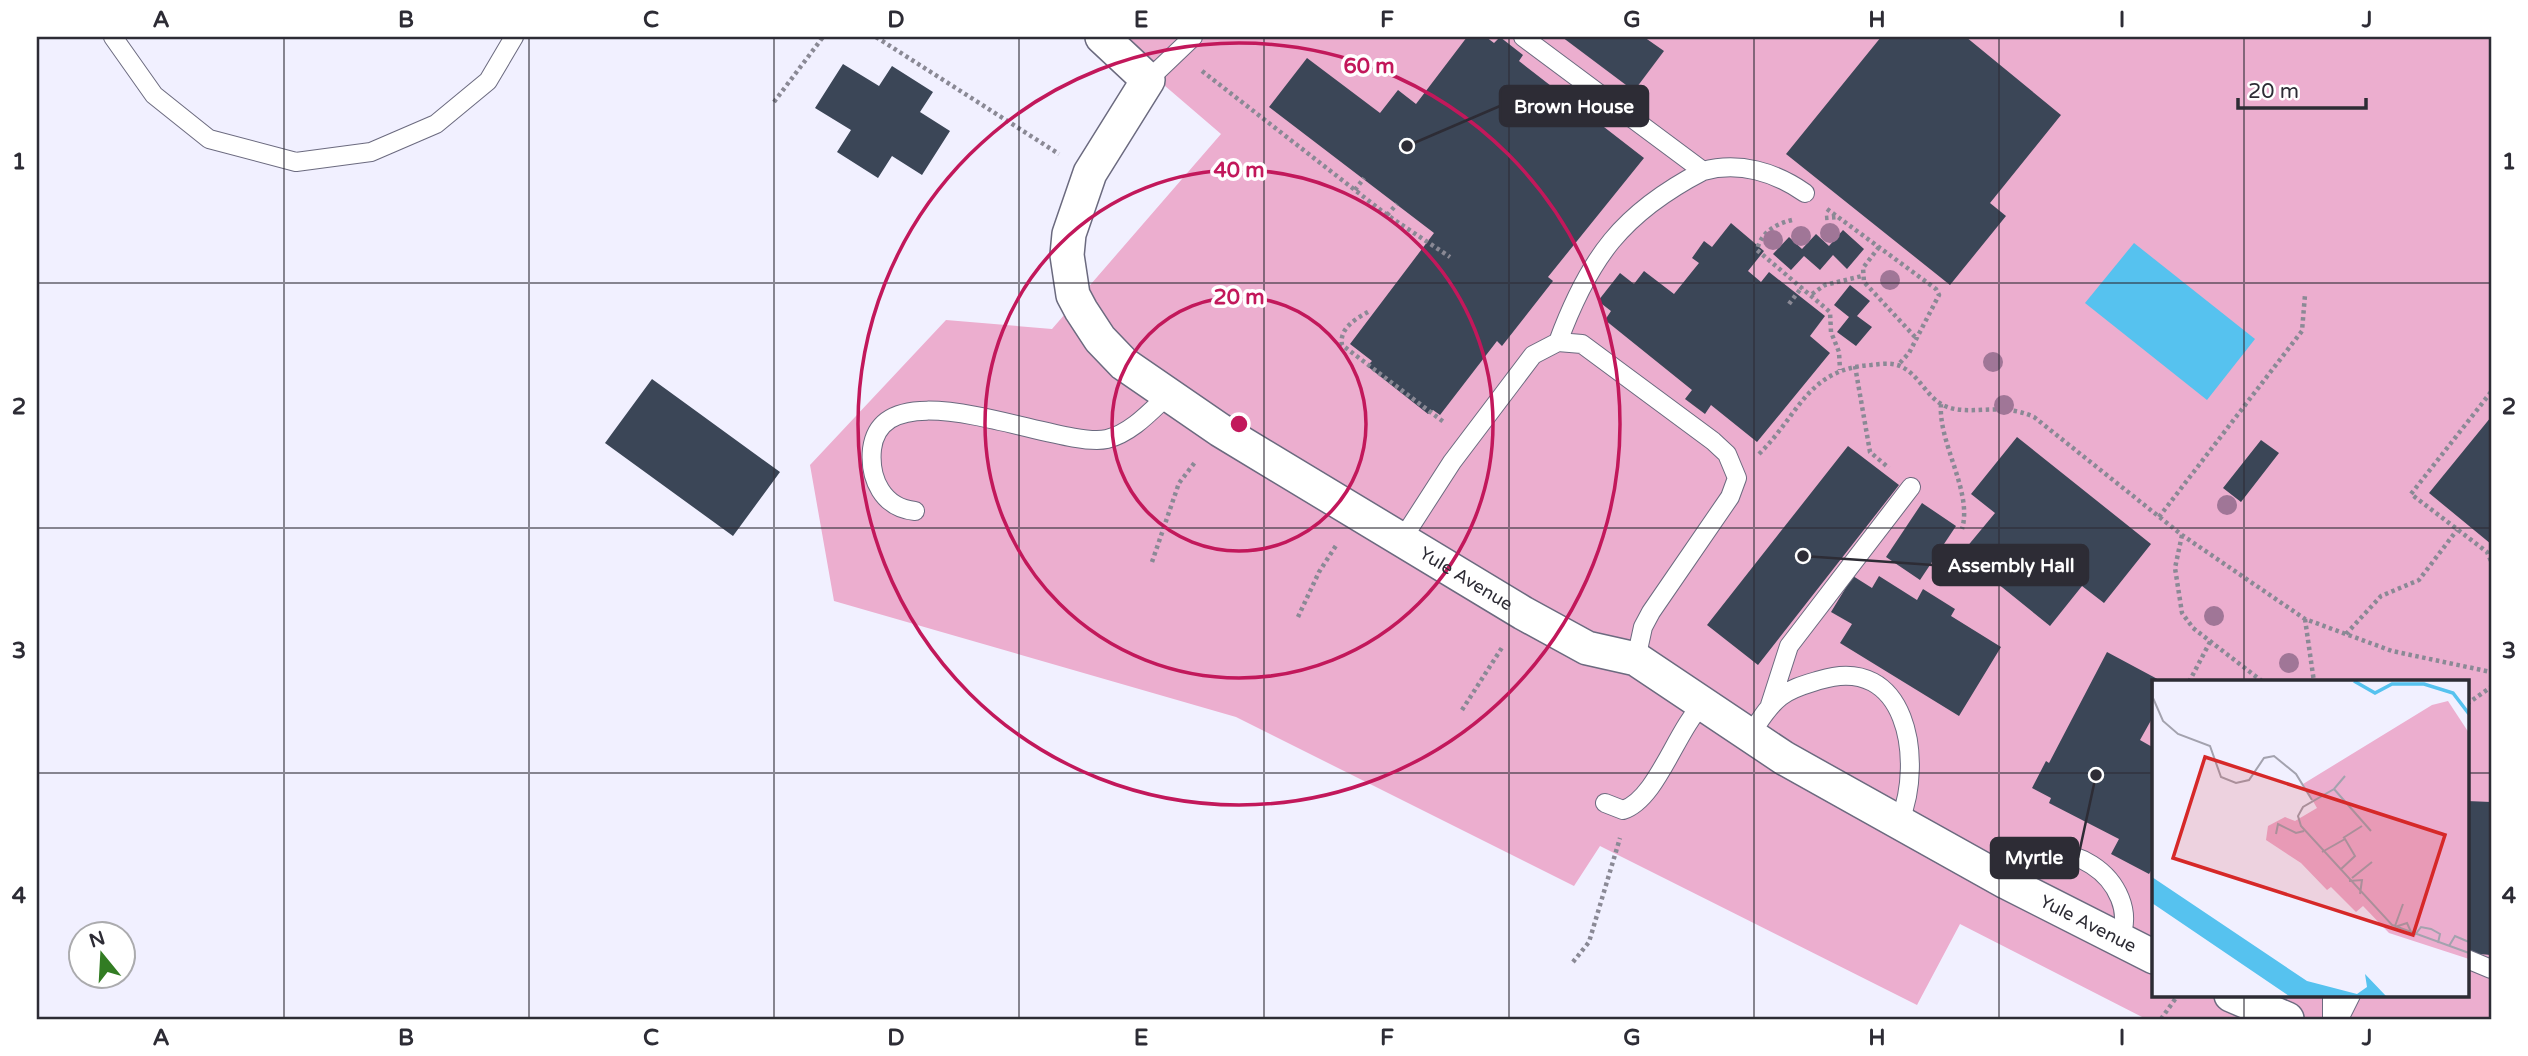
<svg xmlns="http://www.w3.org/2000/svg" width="2528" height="1056" viewBox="0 0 2528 1056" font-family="'Varela Round',sans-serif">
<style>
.green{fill:#ecaecf;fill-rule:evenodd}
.water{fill:#56c2ef}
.building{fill:#3b4657}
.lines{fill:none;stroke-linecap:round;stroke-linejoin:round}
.service-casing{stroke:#6b6a7f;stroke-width:20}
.minor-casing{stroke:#6b6a7f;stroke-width:36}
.path{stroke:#8a8995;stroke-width:4.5;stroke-dasharray:3.5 3.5;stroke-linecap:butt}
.service{stroke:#fff;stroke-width:18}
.minor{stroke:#fff;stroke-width:33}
.tree{fill:#a07697}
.grid{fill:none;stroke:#2d2c35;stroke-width:2;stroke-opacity:0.55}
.ring{fill:none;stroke:#c2185b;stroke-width:3.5}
.labels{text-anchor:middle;stroke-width:7;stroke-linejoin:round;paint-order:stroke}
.street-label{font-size:18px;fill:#2d2c35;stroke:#fff}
.inset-river{fill:none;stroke:#56c2ef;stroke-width:3.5}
.inset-road{fill:none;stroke:#a3a2ae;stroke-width:2}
.view{fill:#d62828;fill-opacity:0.15;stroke:#d62828;stroke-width:3.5}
.inset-edge{fill:none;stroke:#2d2c35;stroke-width:3.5}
.centre{fill:#c2185b;stroke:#fff;stroke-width:3.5}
.ring-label{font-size:21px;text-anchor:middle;font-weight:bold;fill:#c2185b;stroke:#fff;stroke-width:7;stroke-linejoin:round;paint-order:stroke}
.leader{fill:none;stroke:#2d2c35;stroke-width:2.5}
.callout-dot{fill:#2d2c35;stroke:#fff;stroke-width:2.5}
.callout{fill:#2d2c35;stroke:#2d2c35;stroke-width:2.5}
.callout-label{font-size:19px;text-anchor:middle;font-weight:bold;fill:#fff}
.neatline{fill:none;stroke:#2d2c35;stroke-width:2.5}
.grid-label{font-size:23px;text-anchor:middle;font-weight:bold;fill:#2d2c35}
</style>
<rect width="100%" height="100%" fill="#f1f0ff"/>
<path class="green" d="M1108,37h1383v982h-345l-186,-95 -43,81 -317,-159 -26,40 -338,-169 -402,-116 -24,-136 136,-145 106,9 169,-195zM2154,682h313v313h-313z"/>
<path class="water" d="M2134,243l121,96 -48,61 -122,-97z"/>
<path class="building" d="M1467,37h19l8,6 6,-6 23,18 -4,6 125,97 -96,119 5,4 -51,65 -5,-5 -57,74 -7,-5 -5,4 -61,-48 5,-5 -22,-17 84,-111 -165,-126 38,-49 73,55 18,-23 18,14z
M1562,37h82l20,14 -30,40z
M1881,37h85l95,78 -71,88 16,13 -56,69 -164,-131z
M843,64l36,22 13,-20 41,26 -13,20 30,19 -28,44 -30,-19 -14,22 -41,-26 14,-22 -36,-22z
M1731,223l33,28 -16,20 13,11 8,-10 56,44 -15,20 20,17 -73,89 -46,-37 -6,9 -20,-15 7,-9 -87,-70 6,-9 -13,-10 22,-28 14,11 10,-13 30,23 25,-31 -7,-5 12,-17 8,6z
M1843,230l21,19 -17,20 -14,-14 -13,15 -16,-14 -13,14 -18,-16 16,-17 13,12 14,-15 13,12z
M1850,285l20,16 -13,15 15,11 -16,19 -19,-14 12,-15 -15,-12z
M652,379l128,93 -47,64 -128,-93z
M2491,417v127l-62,-51z
M2017,437l134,107 -47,59 -22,-17 -32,40 -89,-72 34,-41 -24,-19z
M2261,440l18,13 -38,49 -18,-14z
M1848,446l51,39 -141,180 -51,-40z
M1922,503l34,23 -36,54 -34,-23z
M1853,576l19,12 7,-12 38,24 6,-11 32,20 -4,7 50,31 -42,69 -119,-73 12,-19 -21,-12z
M2107,652l56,30h-9v33l-14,25 14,8v118l-5,8 -38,-20 8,-15 -70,-36 2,-5 -19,-10 14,-27 3,2z
M2467,801l24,1v153l-24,-2z"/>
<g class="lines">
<defs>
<path id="service" d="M113,37l41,58 55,44 87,23 75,-10 65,-28 52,-43 26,-44
M1523,37l180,134c36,-10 72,1 102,22
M1148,80l45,-43
M1558,342c31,-84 64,-129 145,-171
M915,511c-32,-3 -46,-32 -43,-62 11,-86 187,1 235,-10 24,-6 43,-27 60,-43
M1401,541l51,-79 81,-107 25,-13 24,2 131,97 14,13 10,24 -7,19 -79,115 -8,15 -7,32
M1770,705l19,-59 122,-159
M1750,735c9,-13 17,-28 30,-38 11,-9 27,-13 40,-17 87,-27 104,80 80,140
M1605,803l18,7c34,-11 53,-80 80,-106
M2006,882c51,-68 140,3 113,58
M2467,959l24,10
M2332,995v24
M2339,1019l12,-24"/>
<g id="minor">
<path id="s1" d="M1102,37l46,43 -58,93 -21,61 -2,21 6,40 8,15 19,29 24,25 96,66 303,183 64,35 49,11 148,99 222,124 148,75"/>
<path d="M2231,995l56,24"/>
</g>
</defs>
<use href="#service" class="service-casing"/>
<use href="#minor" class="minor-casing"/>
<path class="path" d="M876,37l183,117
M1202,71l185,144 63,42
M774,102l49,-65
M1355,190l9,-12
M1827,209l109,80 3,6 -30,58 -11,12
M1387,215l10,-11
M1825,218l13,-1
M1792,220c-16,4 -31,12 -35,30l73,62 1,20 8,20 1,18
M1879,247l-16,21 1,14 52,56
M1812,294l13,-9 37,-9
M1789,304l13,-17
M1368,312c-13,7 -29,17 -26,33l103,78
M1855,366l15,86 19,16
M2491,392l-80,102 76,58 4,9
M1941,404c-3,39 32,88 21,125
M1759,454c40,-39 48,-85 112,-89 10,-1 22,-3 31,2 18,9 25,31 43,39 26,11 54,-5 89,11l148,118 123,84 87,32 99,21
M2159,517l143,-186 3,-36
M2182,535l-7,33 7,45 11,15 70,54
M1152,562l27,-79 17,-22
M1298,617l21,-45 18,-28
M2305,619l9,63
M2346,634l35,-38 38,-16 38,-50
M2189,682l22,-42
M2467,704l24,-17
M1462,710l41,-64
M1573,962l16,-20 31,-104
M2161,1019l17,-24"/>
<use href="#service" class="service"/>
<use href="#minor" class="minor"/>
</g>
<g class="tree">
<circle cx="1830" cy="233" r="10"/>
<circle cx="1801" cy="236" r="10"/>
<circle cx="1773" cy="240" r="10"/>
<circle cx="1890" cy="280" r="10"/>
<circle cx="1993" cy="362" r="10"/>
<circle cx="2004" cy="405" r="10"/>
<circle cx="2227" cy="505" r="10"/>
<circle cx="2214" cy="616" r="10"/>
<circle cx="2289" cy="663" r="10"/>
</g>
<path class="grid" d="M284,37v982M529,37v982M774,37v982M1019,37v982M1264,37v982M1509,37v982M1754,37v982M1999,37v982M2244,37v645M37,283h2454M37,528h2454M37,773h2117M2467,773h24M2244,995v24"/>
<g class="ring">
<circle cx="1239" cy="424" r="127"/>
<circle cx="1239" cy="424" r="254"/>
<circle cx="1239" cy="424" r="381"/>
</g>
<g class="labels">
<g class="street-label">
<text dy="6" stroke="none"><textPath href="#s1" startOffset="789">Yule Avenue</textPath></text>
<text dy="6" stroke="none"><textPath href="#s1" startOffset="1503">Yule Avenue</textPath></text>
</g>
</g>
<g transform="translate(2152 680)">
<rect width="317" height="317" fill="#f1f0ff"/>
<path d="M296,21l21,32v226l-80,-26 -26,-27 -7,6 -25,-25 -4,3 -26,-27 -35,-23 2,-14 17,-9 10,4 22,-13 -14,-24 129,-79z" fill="#ecaecf"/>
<path d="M0,197l155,104 50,13 10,-7 -2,-13 21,22h-97l-137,-93z" fill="#56c2ef"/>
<path class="inset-river" d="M202,1l21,12 17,-9h32l29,9 16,21"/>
<path class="inset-road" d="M1,1v17l10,23 15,13 32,12 11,31 15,6 13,-3 15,-22 10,-2 22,18 16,26M193,96l-11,13 -31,18 -5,9 3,10 91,99 77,28M182,109l37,42M124,154l2,-10 18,9 8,-2M191,158l19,-12M170,172l23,-13 10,17 -15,14M200,198l20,-16M197,201l13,-1 -2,14M243,246l8,-22M243,247l12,-4 5,11M263,255l6,-8 10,2 9,5 -2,9M297,266l6,-10 14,6"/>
<path class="view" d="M53,77l240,78 -32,100 -240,-77z"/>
<rect width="317" height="317" class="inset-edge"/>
</g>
<circle cx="1239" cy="424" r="10" class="centre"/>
<g class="ring-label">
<text x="1369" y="73">60 m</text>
<text x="1239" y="177">40 m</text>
<text x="1239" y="304">20 m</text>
</g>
<path class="leader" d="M1407 146L1500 106M1803 556L1933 565M2096 775L2078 858"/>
<g class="callout-dot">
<circle cx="1407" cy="146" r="7"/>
<circle cx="1803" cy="556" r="7"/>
<circle cx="2096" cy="775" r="7"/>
</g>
<g class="callout">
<rect x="1500" y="86" width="148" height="40" rx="7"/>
<rect x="1933" y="545" width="155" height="40" rx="7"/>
<rect x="1991" y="838" width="87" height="40" rx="7"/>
</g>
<g class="callout-label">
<text x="1574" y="113">Brown House</text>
<text x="2011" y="572">Assembly Hall</text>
<text x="2034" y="864">Myrtle</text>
</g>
<rect width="2528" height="1056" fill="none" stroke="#ffffff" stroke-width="77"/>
<g transform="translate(102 955) rotate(342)"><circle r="33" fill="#ffffff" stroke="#ababae" stroke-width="2"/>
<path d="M0-5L12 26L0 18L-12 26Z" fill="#327c23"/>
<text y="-10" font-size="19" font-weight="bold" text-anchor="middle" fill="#2d2c35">N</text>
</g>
<path d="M2238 98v10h128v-10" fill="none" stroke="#2d2c35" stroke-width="3.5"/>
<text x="2248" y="98" font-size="21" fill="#2d2c35" stroke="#ffffff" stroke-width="5" paint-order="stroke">20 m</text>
<rect x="38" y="38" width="2452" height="980" class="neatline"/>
<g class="grid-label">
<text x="161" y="27">A</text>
<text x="406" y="27">B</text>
<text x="651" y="27">C</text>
<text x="896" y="27">D</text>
<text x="1141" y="27">E</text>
<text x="1387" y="27">F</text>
<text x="1632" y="27">G</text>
<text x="1877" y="27">H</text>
<text x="2122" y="27">I</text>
<text x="2367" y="27">J</text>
<text x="19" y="169">1</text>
<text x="2509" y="169">1</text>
<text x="19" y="414">2</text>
<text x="2509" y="414">2</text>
<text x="19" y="658">3</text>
<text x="2509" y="658">3</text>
<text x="19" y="903">4</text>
<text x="2509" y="903">4</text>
<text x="161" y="1045">A</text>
<text x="406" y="1045">B</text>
<text x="651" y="1045">C</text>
<text x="896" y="1045">D</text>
<text x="1141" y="1045">E</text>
<text x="1387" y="1045">F</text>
<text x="1632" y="1045">G</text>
<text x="1877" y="1045">H</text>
<text x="2122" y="1045">I</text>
<text x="2367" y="1045">J</text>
</g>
</svg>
